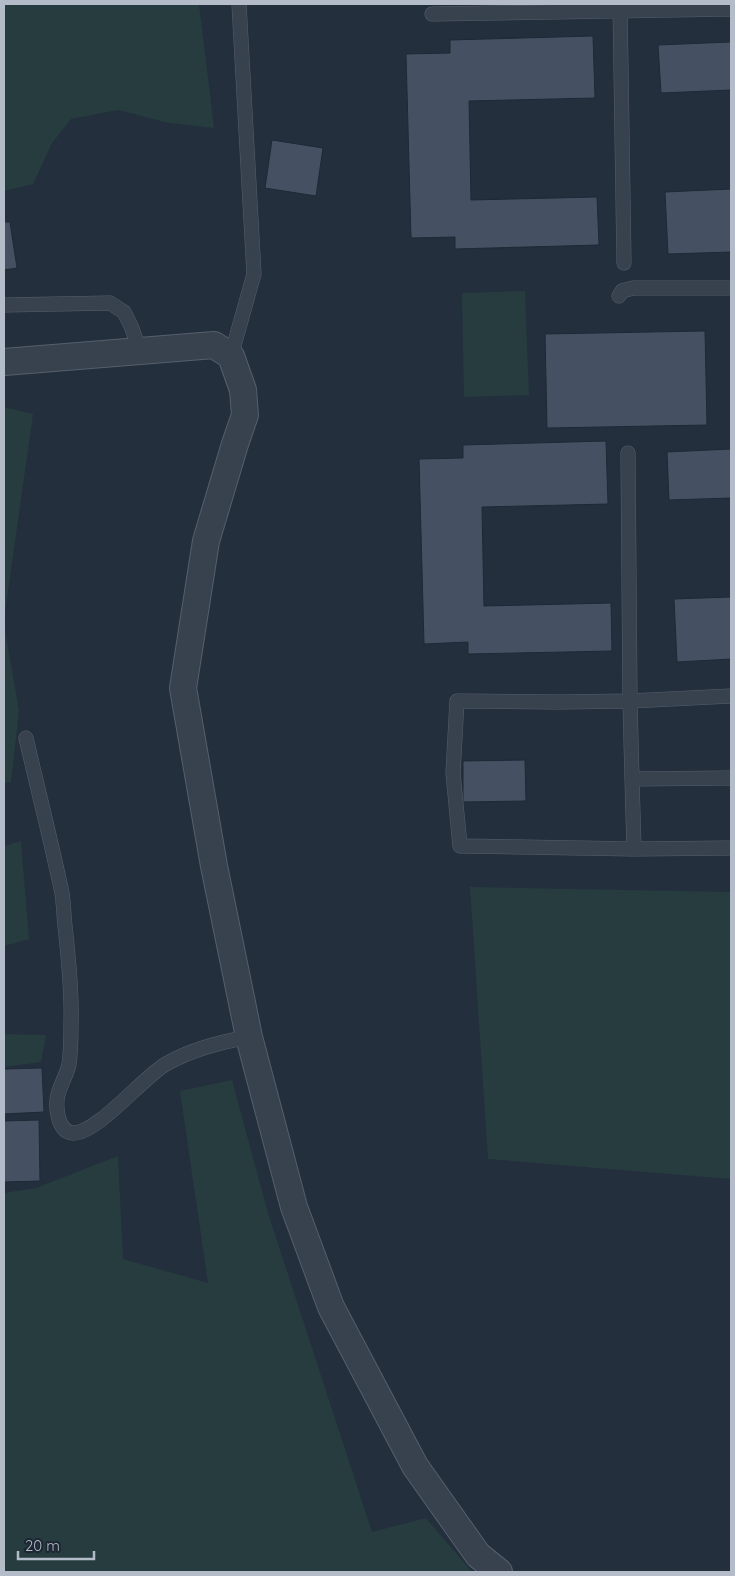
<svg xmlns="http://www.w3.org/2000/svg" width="735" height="1576" viewBox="0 0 735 1576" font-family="Quicksand,sans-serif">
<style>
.green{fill:#263c3f}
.building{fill:#455162;stroke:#1f2835}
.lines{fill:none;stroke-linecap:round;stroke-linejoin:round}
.service-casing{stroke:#565f6c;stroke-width:15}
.minor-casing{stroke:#565f6c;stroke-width:28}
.service{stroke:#38414e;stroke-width:14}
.minor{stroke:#38414e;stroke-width:26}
</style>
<rect width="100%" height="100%" fill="#242f3e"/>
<path class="green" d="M4,4h195l15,124 -45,-5 -51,-13 -47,9 -19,24 -19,41 -29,7z
M525,291l4,104 -65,2 -2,-104z
M4,407l29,7 -29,206z
M4,624l15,87 -8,71 -7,1z
M21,841l8,98 -25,7v-100z
M470,887l261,5v287l-243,-20z
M4,1034l42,1 -5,27 -37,5z
M232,1080l36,133 104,319 54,-14 46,54h-468v-379l32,-5 82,-32 5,103 85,24 -28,-192z"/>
<path class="building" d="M593,36l2,62 -126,3 2,99 126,-3 2,48 -144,4v-12l-44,1 -5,-184 44,-1v-13z
M731,42v48l-70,3 -3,-48z
M272,140l51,8 -7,48 -51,-8z
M731,189v63l-63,2 -3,-62z
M4,222h6l7,46 -13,2z
M705,331l2,94 -160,3 -2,-94z
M606,441l2,63 -126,3 2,99 127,-3 1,48 -144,3v-12l-44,2 -5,-185 44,-1v-13z
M731,449v49l-62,2 -2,-48z
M731,597v62l-54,3 -3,-63z
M525,760l1,41 -63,1v-41z
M42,1068l2,44 -40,2v-45z
M39,1120l1,61 -36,1v-61z"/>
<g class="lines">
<defs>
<path id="service" d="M620,4l4,259
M432,14l299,-5
M619,296l3,-5 11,-3h98
M4,305l106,-2 14,9 7,14 9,25
M231,356l23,-82 -15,-270
M628,453l2,248 2,78
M731,696l-101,5 -71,1 -102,-1 -4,72 7,73 174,3 97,-1
M26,738c12,52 25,103 36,155 2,14 2,28 4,42 3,29 6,58 5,87 0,14 0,29 -2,42 -2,12 -11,23 -12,36 -1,12 2,32 16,33 24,1 70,-56 93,-69 26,-15 54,-22 83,-27
M634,849l-2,-70 99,-1"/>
<path id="minor" d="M4,362l210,-17 17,11 12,34 2,25 -10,29 -29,97 -23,147 31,178 35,171 45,170 37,100 84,159 63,89 21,17"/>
</defs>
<use href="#service" class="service-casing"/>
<use href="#minor" class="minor-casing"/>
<use href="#service" class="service"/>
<use href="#minor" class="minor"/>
</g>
<rect width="735" height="1576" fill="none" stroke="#b4bcc9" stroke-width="10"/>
<path d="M18 1551v8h76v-8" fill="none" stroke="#b4bcc9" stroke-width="2.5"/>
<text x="25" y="1551" font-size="15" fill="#b4bcc9" stroke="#1d2633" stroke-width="4" paint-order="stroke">20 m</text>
</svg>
